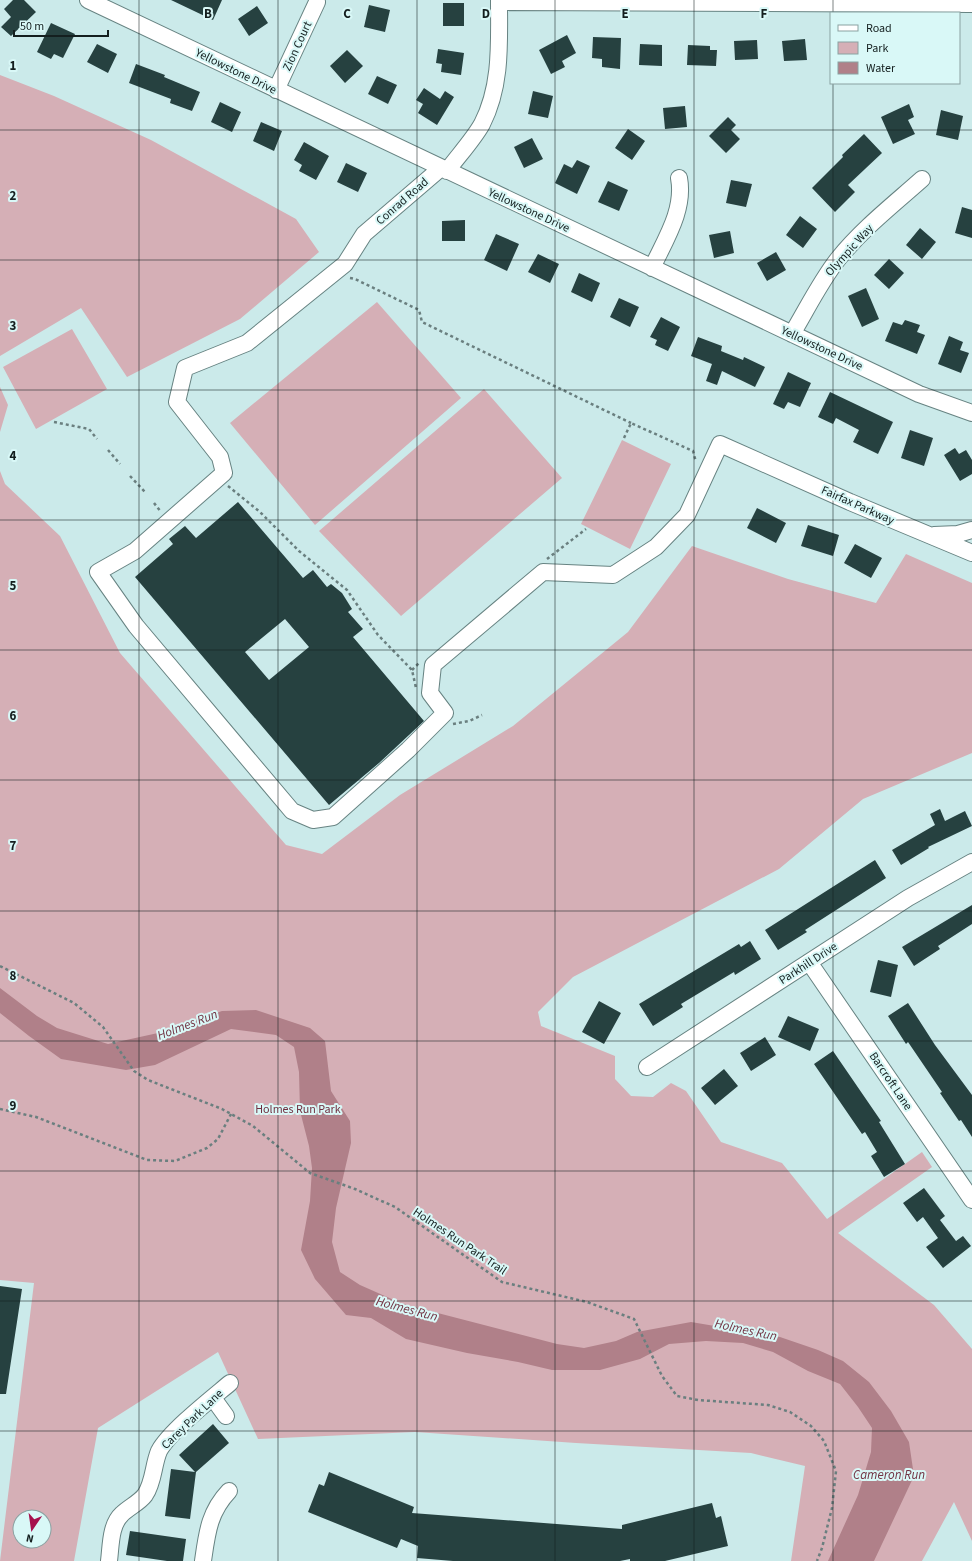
<svg xmlns="http://www.w3.org/2000/svg" width="972" height="1561" viewBox="0 0 972 1561" font-family="'Source Sans 3',sans-serif">
<style>
.green{fill:#d5afb6;fill-rule:evenodd}
.water{fill:#b08089}
.building{fill:#264140;fill-rule:evenodd}
.lines{fill:none;stroke-linecap:round;stroke-linejoin:round}
.minor-casing{stroke:#678382;stroke-width:18}
.path{stroke:#6a7f7f;stroke-width:2.5;stroke-dasharray:3 3;stroke-linecap:butt}
.minor{stroke:#fff;stroke-width:16}
.grid{fill:none;stroke:#141f1f;stroke-width:1;stroke-opacity:0.55}
.labels{text-anchor:middle;stroke-width:4;stroke-linejoin:round;paint-order:stroke}
.street-label{font-size:12px;fill:#141f1f;stroke:#d9f8f7}
.park-label{font-size:12px;fill:#6f3041;stroke:#d9f8f7}
.water-label{font-size:13px;font-style:italic;fill:#723343;stroke:#d9f8f7}
.grid-label{font-size:13px;text-anchor:middle;font-weight:bold;fill:#141f1f;stroke:#d9f8f7;stroke-width:4;stroke-linejoin:round;paint-order:stroke}
</style>
<rect width="100%" height="100%" fill="#cbeaea"/>
<path class="green" d="M0,75l54,21 97,44 145,79 23,33 -79,67 -113,58 -46,-69 -81,48z
M377,302l84,96 -146,127 -85,-102z
M72,329l35,60 -71,40 -33,-62z
M0,387l8,18 -8,27z
M484,389l78,89 -161,138 -82,-85z
M622,440l49,24 -41,85 -49,-25z
M0,471l5,13 55,52 60,117 166,192 36,9 78,-59 113,-69 115,-94 64,-86 96,33 88,24 30,-49 66,29v170l-109,46 -84,70 -206,108 -35,35 3,14 74,30v23l16,17 22,1 18,-14 15,8 35,51 61,21 45,56 95,-67 10,15 -94,66 96,72 38,44v192l-18,-39 -32,59h-131l14,-95 -54,-13 -175,-10 -161,-11 -157,7 -40,-87 -120,76 -24,133h-74l34,-278 -34,-3zM20,1517h24v24h-24z"/>
<path class="water" d="M0,988l37,28 20,12 51,16 50,-11 64,-22 34,-1 54,18 15,13 6,50 19,30 1,22 -15,65 -4,34 8,30 20,13 43,19 154,40 27,4 32,-7 21,-9 54,-10 89,15 38,13 25,11 26,21 22,29 18,31 5,34 -40,85h-46l30,-66 13,-43 1,-24 -14,-21 -18,-23 -32,-13 -35,-19 -30,-9 -37,-2 -37,3 -29,15 -40,11h-48l-34,-8 -51,-9 -61,-14 -35,-21 -25,-3 -31,-36 -14,-29 9,-49 2,-33 -3,-22 -9,-35 -1,-39 -5,-25 -18,-12 -45,-6 -76,36 -29,5 -65,-11 -32,-23 -29,-23z"/>
<path class="building" d="M13,0h11l12,12 -25,24 -10,-9 10,-10 -7,-8z
M171,0h51l-9,20z
M443,3h21v23h-21z
M369,5l21,5 -5,22 -21,-5z
M257,6l11,17 -19,13 -11,-17z
M51,23l24,11 -12,24 -9,-4 -3,5 -14,-7z
M567,35l9,18 -14,8 3,6 -14,7 -12,-24z
M593,37l28,1 -1,31 -18,-2v-8l-10,-1z
M805,39l2,21 -23,1 -2,-20z
M757,40l1,19 -23,1 -1,-19z
M97,44l20,10 -9,19 -21,-11z
M640,44l22,1v21l-23,-1z
M688,45l22,1v4h7l-1,16 -29,-1z
M438,49l26,4 -3,22 -20,-3 1,-8 -6,-1z
M347,50l16,16 -18,17 -15,-17z
M136,64l29,11 -1,2 36,15 -8,19 -22,-8 1,-4 -42,-16z
M377,76l20,9 -9,19 -20,-10z
M424,88l16,11 5,-8 9,6 -17,28 -19,-12 5,-9 -7,-4z
M533,91l20,5 -5,22 -20,-4z
M220,102l21,10 -9,20 -21,-10z
M909,104l5,13 -6,3 7,14 -22,10 -12,-27z
M685,106l2,21 -22,2 -2,-21z
M941,110l22,6 -5,24 -22,-5z
M728,117l8,8 -5,5 9,9 -14,14 -17,-17z
M261,122l21,9 -8,20 -21,-10z
M628,129l17,12 -13,19 -17,-12z
M864,134l18,19 -34,32 7,7 -20,20 -23,-24 31,-31 -1,-2z
M532,138l11,21 -19,9 -10,-21z
M304,142l25,14 -13,24 -17,-9 3,-6 -8,-5z
M577,160l13,6 -13,28 -22,-11 9,-19 8,4z
M346,163l21,10 -9,19 -21,-10z
M731,180l21,4 -6,23 -20,-4z
M608,181l20,9 -9,21 -21,-9z
M962,207l10,3v28l-17,-5z
M800,216l17,13 -14,19 -17,-13z
M465,220v21h-23v-20z
M920,228l16,14 -14,17 -16,-14z
M730,231l4,22 -20,5 -5,-23z
M496,234l23,10 -12,27 -23,-11z
M776,252l10,18 -19,11 -10,-18z
M538,254l21,10 -9,19 -22,-11z
M889,259l15,14 -15,16 -15,-14z
M579,273l21,10 -8,19 -21,-10z
M866,288l13,31 -17,8 -14,-31z
M619,298l20,9 -9,20 -20,-10z
M661,317l19,10 -12,24 -13,-6 2,-5 -7,-3z
M905,320l15,5 -3,7 8,3 -8,19 -32,-13 8,-19 9,3z
M949,336l14,6 -3,8 9,3 -8,20 -23,-9z
M698,337l24,9 -1,5 22,9 1,-3 21,10 -10,20 -33,-16 -5,14 -11,-4 6,-17 -21,-8z
M788,372l23,11 -11,24 -12,-5 -4,7 -11,-5z
M830,392l63,30 -15,32 -25,-12 6,-12 -23,-12 -3,6 -15,-7z
M910,430l23,8 -9,28 -23,-8z
M955,448l4,6 7,-4 6,10v14l-12,7 -16,-26z
M238,502l65,76 10,-8 14,17 4,-3 11,9 10,16 -4,3 15,17 -10,8 71,84 -45,42 -50,42 -194,-228 38,-33 -4,-5 16,-13 11,12zM285,619l24,28 -40,33 -24,-28z
M757,508l29,15 -10,20 -29,-15z
M808,525l31,10 -6,21 -32,-10z
M855,544l27,14 -11,20 -27,-15z
M940,809l5,12 20,-10 7,15 -44,21 1,1 -28,17 -9,-15 43,-25 -5,-11z
M875,860l11,18 -81,52 2,2 -29,18 -13,-20z
M972,905v19l-34,22 2,3 -26,17 -12,-19z
M750,941l11,18 -26,16 -1,-3 -53,32 2,3 -30,19 -14,-22 100,-60 2,3z
M878,960l20,5 -7,32 -21,-5z
M599,1001l22,12 -17,31 -22,-12z
M908,1003l27,42 37,50v42l-11,-17 -2,1 -19,-28 2,-1 -34,-50 -2,2 -18,-28z
M788,1016l31,13 -9,22 -32,-14z
M765,1037l11,18 -25,16 -11,-18z
M833,1051l48,70 -2,1 26,42 -21,13 -13,-21 6,-4 -12,-20 -3,2 -48,-70z
M724,1069l14,17 -23,19 -14,-17z
M924,1188l21,28 -5,4 16,21 7,-5 8,10 -28,22 -17,-21 12,-9 -15,-21 -6,5 -14,-19z
M0,1286l22,3 -16,105h-6z
M213,1424l16,19 -33,29 -6,47 -25,-3 6,-47 24,3 -16,-17z
M329,1472l85,35 -2,6 210,16v-4l90,-22 4,15 5,-2 7,30 -63,15h-35v-2l-10,2h-167l-36,-3 1,-12 -17,-7 -4,9 -89,-36 11,-28 5,2z
M130,1531l56,8 -3,22h-16l-41,-6z"/>
<g class="lines">
<defs>
<path id="minor" d="M88,0l831,394 53,19
M499,2l473,2
M276,90l41,-88
M441,168l-77,66 -19,30 -98,79 -62,25 -8,34 43,55 4,16 -89,78 -37,21 38,54 156,185 21,9 20,-3 75,-67 37,-37 -15,-20 3,-28 110,-93 70,3 43,-28 31,-32 33,-71 130,58 122,51
M447,171c11,-15 26,-31 35,-47 20,-39 17,-82 17,-124
M652,268c13,-28 33,-58 27,-90
M792,334c15,-25 28,-52 46,-75 24,-30 56,-55 84,-80
M934,535l24,-1 14,-4
M809,962l163,238
M647,1067l261,-169 64,-36
M213,1398l13,18
M109,1561c2,-15 1,-36 13,-47 7,-7 17,-11 23,-19 9,-13 8,-30 14,-44 11,-20 52,-52 71,-68
M203,1561c4,-28 6,-49 26,-70"/>
</defs>
<use href="#minor" class="minor-casing"/>
<path class="path" d="M350,278l5,1 64,31 3,12 209,101
M54,422l35,7 8,10
M624,438l7,-15 62,28 3,11
M108,450l12,14
M130,476l15,16
M228,486l32,26 39,39 48,39 31,45 34,35 4,18
M154,503l7,9
M547,559l39,-30
M412,670l8,-8
M453,724l16,-3 13,-6
M0,966l74,37 29,24 31,44 14,9 74,29 31,17 57,47 45,16 40,18 107,75 85,20 47,17 28,57 15,20 21,4 70,5 22,7 21,14 13,15 12,30 -4,37 -10,40 -5,13
M0,1109l36,8 111,43 28,1 32,-13 11,-9 13,-25"/>
<use href="#minor" class="minor"/>
</g>
<path class="grid" d="M139,0v1561M278,0v1561M417,0v1561M555,0v1561M694,0v1561M833,0v13M833,83v1478M0,130h972M0,260h972M0,390h972M0,520h972M0,650h972M0,780h972M0,911h972M0,1041h972M0,1171h972M0,1301h972M0,1431h972"/>
<g class="labels">
<g class="street-label">
<text transform="translate(297 46) rotate(-65)" y="4">Zion Court</text>
<text transform="translate(236 71) rotate(26)" y="4">Yellowstone Drive</text>
<text transform="translate(402 201) rotate(-41)" y="4">Conrad Road</text>
<text transform="translate(529 210) rotate(25)" y="4">Yellowstone Drive</text>
<text transform="translate(849 250) rotate(-48)" y="4">Olympic Way</text>
<text transform="translate(822 348) rotate(25)" y="4">Yellowstone Drive</text>
<text transform="translate(858 505) rotate(24)" y="4">Fairfax Parkway</text>
<text transform="translate(808 963) rotate(-33)" y="4">Parkhill Drive</text>
<text transform="translate(891 1081) rotate(56)" y="4">Barcroft Lane</text>
<text transform="translate(460 1241) rotate(34)" y="4">Holmes Run Park Trail</text>
<text transform="translate(192 1419) rotate(-44)" y="4">Carey Park Lane</text>
</g>
<g class="park-label">
<text x="298" y="1113">Holmes Run Park</text>
</g>
<g class="water-label">
<text transform="translate(187 1024) rotate(-21)" y="5">Holmes Run</text>
<text transform="translate(407 1308) rotate(15)" y="5">Holmes Run</text>
<text transform="translate(746 1329) rotate(12)" y="5">Holmes Run</text>
<text x="889" y="1479">Cameron Run</text>
</g>
</g>
<g class="grid-label">
<text x="208" y="18">B</text>
<text x="347" y="18">C</text>
<text x="486" y="18">D</text>
<text x="625" y="18">E</text>
<text x="764" y="18">F</text>
<text x="13" y="70">1</text>
<text x="13" y="200">2</text>
<text x="13" y="330">3</text>
<text x="13" y="460">4</text>
<text x="13" y="590">5</text>
<text x="13" y="720">6</text>
<text x="13" y="850">7</text>
<text x="13" y="980">8</text>
<text x="13" y="1110">9</text>
</g>
<rect x="830" y="12" width="130" height="72" fill="#d9f8f7" stroke="#8aa1a1"/>
<rect x="838" y="25" width="20" height="6" fill="#ffffff" stroke="#8aa1a1"/>
<text x="866" y="32" font-size="12" fill="#141f1f">Road</text>
<rect x="838" y="42" width="20" height="12" fill="#d5afb6" stroke="#8aa1a1"/>
<text x="866" y="52" font-size="12" fill="#141f1f">Park</text>
<rect x="838" y="62" width="20" height="12" fill="#b08089" stroke="#8aa1a1"/>
<text x="866" y="72" font-size="12" fill="#141f1f">Water</text>
<g transform="translate(32 1529) rotate(193)"><circle r="19" fill="#d9f8f7" stroke="#8aa1a1"/>
<path d="M0-3L7 15L0 10L-7 15Z" fill="#a6114d"/>
<text y="-6" font-size="11" font-weight="bold" text-anchor="middle" fill="#141f1f">N</text>
</g>
<path d="M14 30v6h94v-6" fill="none" stroke="#141f1f" stroke-width="2"/>
<text x="20" y="30" font-size="12" fill="#141f1f" stroke="#d9f8f7" stroke-width="3" paint-order="stroke">50 m</text>
</svg>
